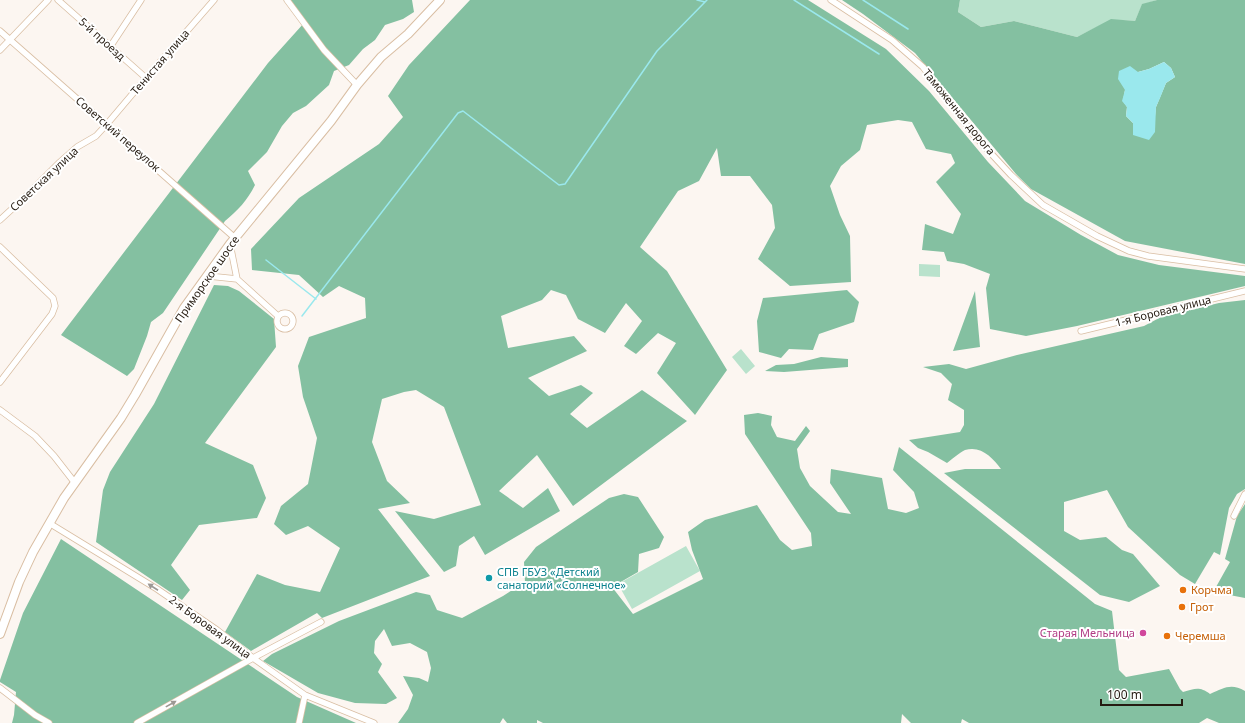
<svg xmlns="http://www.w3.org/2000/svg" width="1245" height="723" viewBox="0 0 1245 723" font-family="'Noto Sans',sans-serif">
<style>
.green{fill:#b9e2cc}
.forest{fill:#84c0a1;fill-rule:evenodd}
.water{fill:#9ae8ed}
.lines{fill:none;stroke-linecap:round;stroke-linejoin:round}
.stream{stroke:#9ae8ed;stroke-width:1.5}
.minor-casing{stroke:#d9bea3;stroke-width:7}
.primary-casing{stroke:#d9bea3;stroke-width:10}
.minor{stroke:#fff;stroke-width:5.5}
.primary{stroke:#fff;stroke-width:8}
.oneway{fill:#9d9894}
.culture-dot{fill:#0f9aa8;stroke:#fff;stroke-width:1.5}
.food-dot{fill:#e8710a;stroke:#fff;stroke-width:1.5}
.hotel-dot{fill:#d1479c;stroke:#fff;stroke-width:1.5}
.labels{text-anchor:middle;stroke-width:4;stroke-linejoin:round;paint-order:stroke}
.street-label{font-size:11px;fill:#251b11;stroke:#fff}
.culture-label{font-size:11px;fill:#0d838f;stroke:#fff;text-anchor:start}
.food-label{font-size:11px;fill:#c56008;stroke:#fff;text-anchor:start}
.hotel-label{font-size:11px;fill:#b23c85;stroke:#fff;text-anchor:end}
</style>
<rect width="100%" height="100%" fill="#fcf6f1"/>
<path class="green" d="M960,0h197l-15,5 -7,16 -24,-1 -34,17 -63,-16 -33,6 -23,-15z
M919,264l21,1v12l-21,-1z
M741,349l14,17 -9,8 -14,-17z
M686,546l14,25 -68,38 -14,-25z"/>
<path class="forest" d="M287,0h125l2,12 -11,7 -18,6 -10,15 -12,9 -14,16 -15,6 -5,14 -23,21 -13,7 -11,13 -15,26 -19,19 7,14c-8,16 -17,25 -30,36l-62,92 -12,9 -4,14 -13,33 -7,7 -66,-41 207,-272 36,-40z
M470,0h338l78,49 43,42 59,71 37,39 56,34 37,20 41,10 86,11v10l-168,40 -51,10 -36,-7 -4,-41 4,-14 -26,-10 -17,-3 -3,-9 -22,-2 3,-26 28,10 8,-20 -25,-32 19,-19 -4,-9 -25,-5 -14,-27 -14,-2 -31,5 -7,25 -19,16 -11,20 10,29 10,21 1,46 -61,4 -32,-27 17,-31 -3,-23 -22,-29h-29l-4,-28 -18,33 -21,10 -38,56 27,24 60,99 -32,45 -38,-42 19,-30 -18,-10 -22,21 -12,-8 18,-25 -16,-18 -21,30 -27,-14 -12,-24 -15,-5 -9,10 -41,16 7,32 66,-12 13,15 -59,27 21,18 32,-11 12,8 -23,21 17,14 55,-38 45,31 -114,85 -36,-51 -38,36 24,17 25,-20 12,23 -75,44 -11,-19 -15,10 -3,20 -12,6 -49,-61 39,8 47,-14 -37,-98 -28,-17 -12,2 -22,7 -10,43 15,39 23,22 -32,6 52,67 -108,42 -5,-5 -66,38 -26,-19 32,-58 28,11 35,7 20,-44 -32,-22 -22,9 -12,-11 7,-18 27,-22 9,-46 -14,-41 -5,-31 11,-29 57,-19 -1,-20 -26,-12 -16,11 -24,-22 -47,-5 -1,-21 48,-51 80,-54 24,-27 -15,-21 21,-31z
M842,0h118l-2,12 23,15 33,-6 63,16 34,-18 24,2 7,-17 15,-4h88v264l-120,-23 -94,-52 -15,-15 -101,-121 -52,-39zM1164,62l7,6 4,9 -9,6 -10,24 -1,9 -22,19v-12l-7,-7 1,-9 -4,-6 2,-11 13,-18 11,-3z
M214,285l14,1 11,5 35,28 2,28 -71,96 48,22 13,33 -9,20 -58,7 -28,40 19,25 -8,10 -86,-58 7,-52 7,-18 44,-68z
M847,290l12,12 -5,20 -35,12 -6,16 -24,-1 -8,9 -22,-6 -2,-31 6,-23z
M975,291l5,56 -27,4z
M1245,300v189l-8,5 -8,14 -9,47 -6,-3 -19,32 -15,-9 -52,-48 -21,-37 -43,12v29l16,9 26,-3 16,13 11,4 27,32 -31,16 -29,-7 -156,-122 21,-4h36c-8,-11 -20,-24 -36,-19 -6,3 -13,9 -18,13l-19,-11 -10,-4 -9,-8 51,-8 4,-7v-15l-16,-10 4,-16 -11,-11 -18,-6 26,-3 17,5 51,-14 127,-29 17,-9 58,-14z
M821,357l27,2v8l-64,5 -19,-1 11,-6 18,-1z
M758,413l14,3 -1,9 6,12 18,4 11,-15 4,5 -13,18 3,19 10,18 28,26 13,2 -21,-31 1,-14 51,9 6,31 18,4 13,-5 -5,-16 -21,-22 6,-23 196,157 17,7 7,59 7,7 43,-8 11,20 3,3c12,-3 16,-6 27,2 14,-6 21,-11 35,-3v32h-26l-12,-5 -8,5h-230l-7,-4 -1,4h-50l-9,-9 -1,9h-358l-6,-3v3h-30l-4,-5 -3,5h-102l10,-14 5,-14 -10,-19 16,2 9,4 3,-14 -4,-16 -17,-9 -18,3 -8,-17 -9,12 -1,12 8,11 -4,8 19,26 -11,6 -31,-1 -37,-10 -55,-32 9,-7 67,-33 77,-29 14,3 7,15 25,8 41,-22 22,-14 -1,-20 12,-15 73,-49 15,-4 14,3 26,40 -5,11 -20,6 -1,18 -26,15 21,27 70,-35 -11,-29 -4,-18 17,-12 52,-15 23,35 12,10 20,-4 -1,-13 -66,-99 -1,-19z
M1245,504v94l-26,-5 -3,-6 14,-25 -5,-3 12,-43z
M61,539l236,158 59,26h-344l2,-8 2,-23 -16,-10v-2l23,-67z"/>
<path class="water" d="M1164,62l7,6 4,9 -9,6 -6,15 -4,9 -1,25 -6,8 -16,-5v-12l-7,-7 1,-9 -5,-6 3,-11 -7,-11 1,-8 11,-5 8,6 11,-3z"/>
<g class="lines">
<path class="stream" d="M697,0l8,2
M794,0l85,54
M863,0l45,29
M266,260l50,39
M302,316l156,-203 5,-2 96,74 6,-1 92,-133 50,-51"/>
<defs>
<path id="minor" d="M58,0l88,78
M287,0l37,50 33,35
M831,0l61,40 31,27 50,67 38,41 32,30 54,31 32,15 19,5 97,13
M0,31l235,207
M110,47l31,-47
M0,50l48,-50
M0,220l24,-22 36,-36 17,-15 19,-11 11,-12 39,-46 68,-78
M230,244l7,35
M0,247l53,51 2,8 -3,8 -52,68
M208,276l29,3 41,37
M277 321a8 8 0 1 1 16 0a8 8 0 1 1-16 0Z
M1081,331l164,-40
M0,410l35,26 19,20 21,27
M1234,516l11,-22
M49,523l108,66 60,41 36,28 52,37 69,28
M0,688l35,27 14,8
M137,723l116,-65 68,-36
M299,723l6,-28"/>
<path id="primary" d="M0,634l19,-52 14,-30 31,-54 57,-80 14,-23 49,-87 46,-64 101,-123 26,-36 24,-28 27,-23 32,-34"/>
</defs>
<use href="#minor" class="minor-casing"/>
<use href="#primary" class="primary-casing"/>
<use href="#minor" class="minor"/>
<use href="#primary" class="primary"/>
</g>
<defs><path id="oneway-solid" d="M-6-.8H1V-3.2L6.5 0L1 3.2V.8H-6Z"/></defs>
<g class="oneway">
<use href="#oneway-solid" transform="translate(153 587) rotate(-147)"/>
<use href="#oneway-solid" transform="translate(171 704) rotate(-29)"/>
</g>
<circle class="culture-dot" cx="489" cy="578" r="4"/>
<g class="food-dot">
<circle cx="1183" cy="590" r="4"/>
<circle cx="1182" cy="607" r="4"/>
<circle cx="1167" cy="636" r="4"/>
</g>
<circle class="hotel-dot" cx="1143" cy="633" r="4"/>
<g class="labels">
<g class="street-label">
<text transform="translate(102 39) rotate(42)" y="4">5-й проезд</text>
<text transform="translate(160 62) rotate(-49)" y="4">Тенистая улица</text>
<text transform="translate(959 112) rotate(51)" y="4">Таможенная дорога</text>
<text transform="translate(118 134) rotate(41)" y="4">Советский переулок</text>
<text transform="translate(44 179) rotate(-43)" y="4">Советская улица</text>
<text transform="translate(207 279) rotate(-55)" y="4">Приморское шоссе</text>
<text transform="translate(1163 311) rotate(-14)" y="4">1-я Боровая улица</text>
<text transform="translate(210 627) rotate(36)" y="4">2-я Боровая улица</text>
</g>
<g class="culture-label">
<text x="497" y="576">СПБ ГБУЗ «Детский<tspan x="497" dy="13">санаторий «Солнечное»</tspan></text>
</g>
<g class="food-label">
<text x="1191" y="594">Корчма</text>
<text x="1190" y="611">Грот</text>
<text x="1175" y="640">Черемша</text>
</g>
<g class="hotel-label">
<text x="1135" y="637">Старая Мельница</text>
</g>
</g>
<path d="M1101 699v6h81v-6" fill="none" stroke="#251b11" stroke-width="2"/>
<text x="1107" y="699" font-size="12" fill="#251b11" stroke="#ffffff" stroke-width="3" paint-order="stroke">100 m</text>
</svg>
